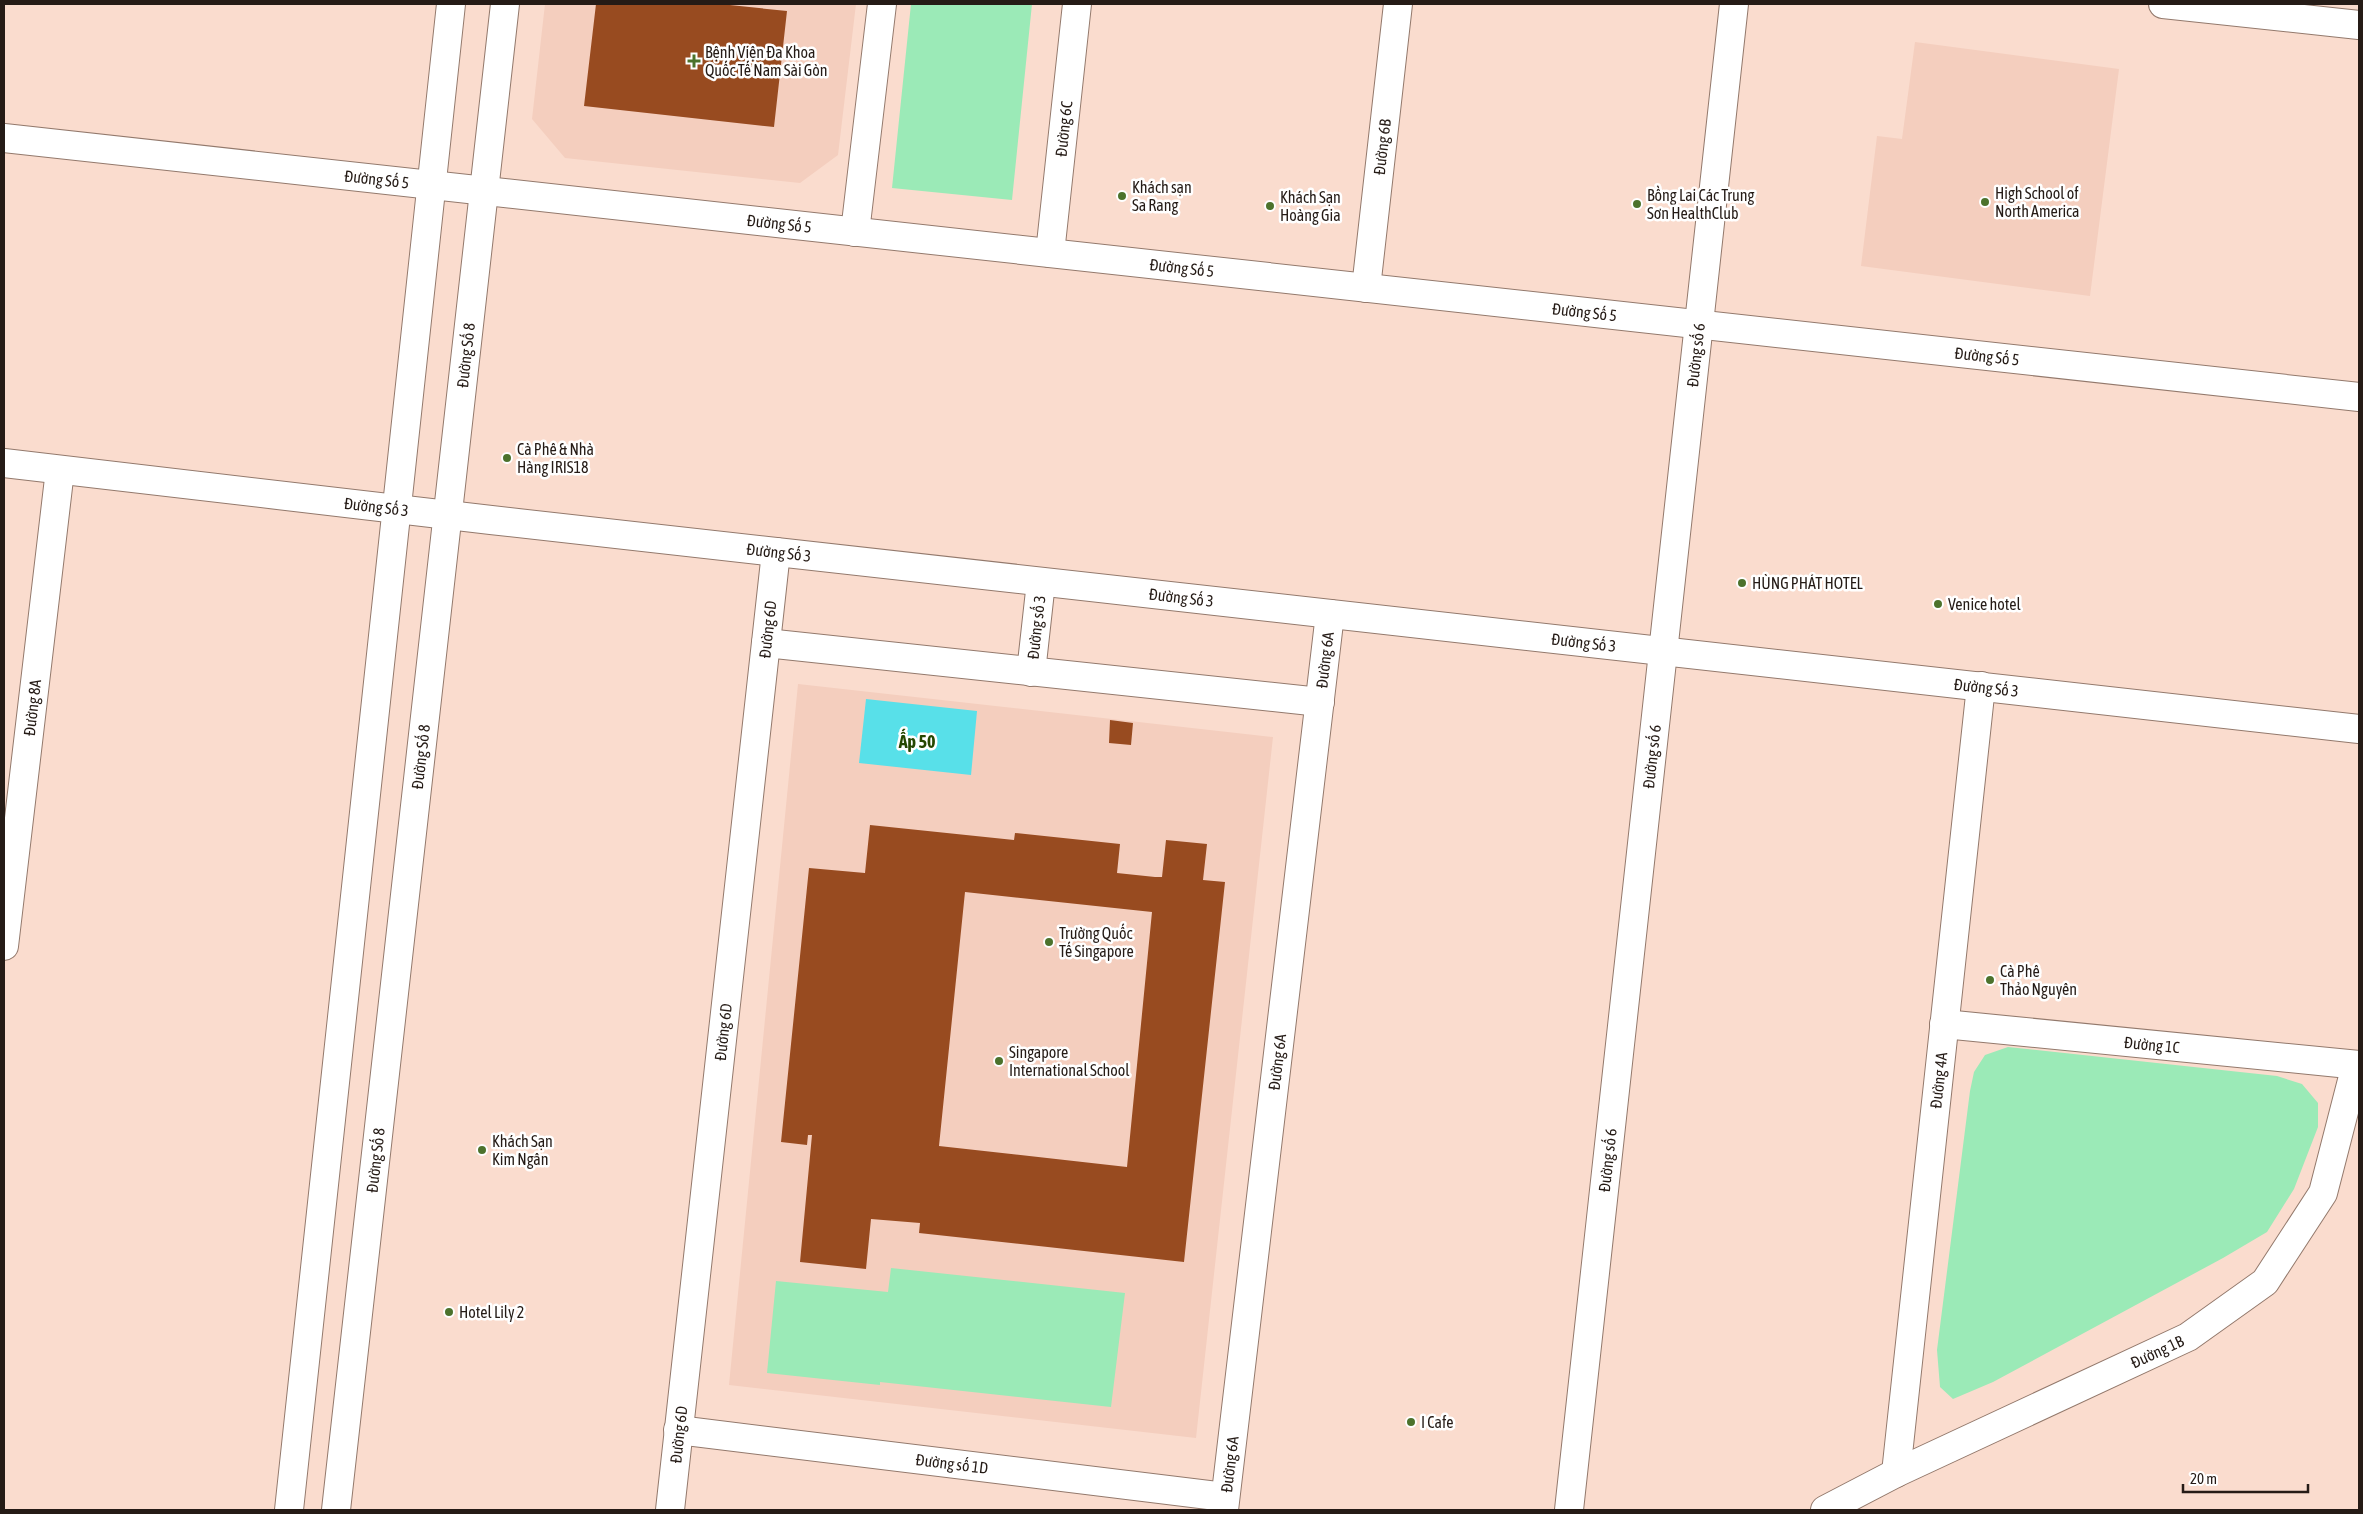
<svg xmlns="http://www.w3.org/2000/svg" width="2363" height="1514" viewBox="0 0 2363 1514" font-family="'Asap Condensed',sans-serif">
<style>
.built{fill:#f4cebe}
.green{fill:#9beab7}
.water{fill:#58e0e9}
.building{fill:#984b20;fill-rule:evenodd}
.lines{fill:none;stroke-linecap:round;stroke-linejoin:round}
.minor-casing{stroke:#93796c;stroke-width:30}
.minor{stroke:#fff;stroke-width:28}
.poi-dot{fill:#4c722c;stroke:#fff;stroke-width:2}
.labels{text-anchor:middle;stroke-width:5;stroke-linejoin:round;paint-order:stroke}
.poi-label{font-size:16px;fill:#251b16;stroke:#fff;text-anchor:start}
.street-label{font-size:16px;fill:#251b16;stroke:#fff}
.neighbourhood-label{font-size:18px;font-weight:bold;fill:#264701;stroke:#fff}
</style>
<rect width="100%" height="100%" fill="#fadcce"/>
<path class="built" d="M545,4h311l-18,151 -38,28 -235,-25 -33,-39z
M1915,42l204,27 -29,227 -229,-30 16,-130 25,3z
M798,684l475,53 -77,701 -467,-53z"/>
<path class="green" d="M911,4h121l-20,196 -120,-12z
M2008,1047l269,29 25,8 16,19v24l-24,62 -27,43 -44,26 -230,124 -40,17 -13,-12 -3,-37 33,-259 4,-19 11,-17z
M891,1268l234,25 -14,114 -231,-25v3l-113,-12 9,-92 112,11z"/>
<path class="water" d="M866,699l111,12 -6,64 -112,-12z"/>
<path class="building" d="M596,4h124l67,7 -13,116 -190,-21z
M1110,720l23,3 -2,22 -22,-2z
M870,825l144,15 1,-7 105,11 -3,29 38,4h7l4,-37 41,4 -4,36 22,2 -41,380 -265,-29 1,-10 -49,-4 -5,50 -66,-7 12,-127h-4l-1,10 -26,-3 28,-274 56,5zM965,892l187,20 -25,255 -188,-21z"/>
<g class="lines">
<defs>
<g id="minor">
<path d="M2163,4l196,21"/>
<path id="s1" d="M4,138l2355,259"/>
<path d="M855,232l27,-228"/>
<path id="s2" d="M1050,253l27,-249"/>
<path id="s3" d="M1366,288l32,-284"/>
<path id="s4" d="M4,463l487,57 1868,209"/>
<path d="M766,643l554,59"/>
<path id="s5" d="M1031,672l10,-90"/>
<path id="s6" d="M4,946l56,-476"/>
<path id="s7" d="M1944,1024l415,41"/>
<path id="s8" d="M678,1430l547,67"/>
<path id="s9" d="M1896,1473l85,-787"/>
<path d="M289,1510l162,-1506"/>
<path id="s10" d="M336,1510l169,-1506"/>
<path id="s11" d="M670,1510l106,-958"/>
<path id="s12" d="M1224,1510l106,-896"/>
<path id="s13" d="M1569,1510l165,-1506"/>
<path id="s14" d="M1825,1510l71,-37 292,-136 77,-55 58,-89 33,-128"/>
</g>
</defs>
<use href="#minor" class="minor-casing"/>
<use href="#minor" class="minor"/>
</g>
<g class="poi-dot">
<path d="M691.5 53.5h5v5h5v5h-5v5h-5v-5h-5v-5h5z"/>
<circle cx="1122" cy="196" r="5"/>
<circle cx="1985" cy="202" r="5"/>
<circle cx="1637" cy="204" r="5"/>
<circle cx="1270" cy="206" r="5"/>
<circle cx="507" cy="458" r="5"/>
<circle cx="1742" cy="583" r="5"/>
<circle cx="1938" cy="604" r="5"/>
<circle cx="1049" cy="942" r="5"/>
<circle cx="1990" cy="980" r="5"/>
<circle cx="999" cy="1061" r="5"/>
<circle cx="482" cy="1150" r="5"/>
<circle cx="449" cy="1312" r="5"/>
<circle cx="1411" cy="1422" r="5"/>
</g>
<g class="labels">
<g class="poi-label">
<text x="705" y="58">Bệnh Viện Đa Khoa<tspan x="705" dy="18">Quốc Tế Nam Sài Gòn</tspan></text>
<text x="1132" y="193">Khách sạn<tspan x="1132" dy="18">Sa Rang</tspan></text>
<text x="1995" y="199">High School of<tspan x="1995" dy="18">North America</tspan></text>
<text x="1647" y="201">Bồng Lai Các Trung<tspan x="1647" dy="18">Sơn HealthClub</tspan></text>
<text x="1280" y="203">Khách Sạn<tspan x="1280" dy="18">Hoàng Gia</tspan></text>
<text x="517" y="455">Cà Phê &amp; Nhà<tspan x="517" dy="18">Hàng IRIS18</tspan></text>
<text x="1752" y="589">HÙNG PHÁT HOTEL</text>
<text x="1948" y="610">Venice hotel</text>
<text x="1059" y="939">Trường Quốc<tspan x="1059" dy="18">Tế Singapore</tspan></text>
<text x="2000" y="977">Cà Phê<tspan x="2000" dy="18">Thảo Nguyên</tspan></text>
<text x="1009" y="1058">Singapore<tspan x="1009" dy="18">International School</tspan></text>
<text x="492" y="1147">Khách Sạn<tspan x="492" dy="18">Kim Ngân</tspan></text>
<text x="459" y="1318">Hotel Lily 2</text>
<text x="1421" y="1428">I Cafe</text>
</g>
<g class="street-label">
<text dy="6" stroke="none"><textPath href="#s2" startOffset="125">Đường 6C</textPath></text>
<text dy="6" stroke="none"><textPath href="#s3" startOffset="142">Đường 6B</textPath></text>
<text dy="6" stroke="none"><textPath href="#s1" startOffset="375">Đường Số 5</textPath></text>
<text dy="6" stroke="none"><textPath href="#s1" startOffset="780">Đường Số 5</textPath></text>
<text dy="6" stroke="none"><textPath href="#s1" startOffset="1185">Đường Số 5</textPath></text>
<text dy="6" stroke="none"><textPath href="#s1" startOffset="1590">Đường Số 5</textPath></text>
<text dy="6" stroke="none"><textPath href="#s13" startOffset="1162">Đường số 6</textPath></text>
<text dy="6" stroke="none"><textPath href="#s10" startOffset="1162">Đường Số 8</textPath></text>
<text dy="6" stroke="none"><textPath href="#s1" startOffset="1995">Đường Số 5</textPath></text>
<text dy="6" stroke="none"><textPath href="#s4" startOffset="375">Đường Số 3</textPath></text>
<text dy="6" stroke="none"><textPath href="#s4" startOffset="780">Đường Số 3</textPath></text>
<text dy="6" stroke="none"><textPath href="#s4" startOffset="1185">Đường Số 3</textPath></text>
<text dy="6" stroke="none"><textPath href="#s5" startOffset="45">Đường số 3</textPath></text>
<text dy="6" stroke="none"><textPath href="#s11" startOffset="886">Đường 6D</textPath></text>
<text dy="6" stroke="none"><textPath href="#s4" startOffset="1590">Đường Số 3</textPath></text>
<text dy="6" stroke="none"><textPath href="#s12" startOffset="856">Đường 6A</textPath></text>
<text dy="6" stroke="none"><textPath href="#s4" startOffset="1995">Đường Số 3</textPath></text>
<text dy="6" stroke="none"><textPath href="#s6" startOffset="240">Đường 8A</textPath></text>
<text dy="6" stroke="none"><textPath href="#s10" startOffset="758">Đường Số 8</textPath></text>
<text dy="6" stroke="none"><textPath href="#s13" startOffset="758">Đường số 6</textPath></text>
<text dy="6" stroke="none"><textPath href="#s11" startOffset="481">Đường 6D</textPath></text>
<text dy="6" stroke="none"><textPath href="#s7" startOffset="209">Đường 1C</textPath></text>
<text dy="6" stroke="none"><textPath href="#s12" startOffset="451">Đường 6A</textPath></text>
<text dy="6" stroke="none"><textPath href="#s9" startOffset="395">Đường 4A</textPath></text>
<text dy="6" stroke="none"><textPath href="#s10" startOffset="352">Đường Số 8</textPath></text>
<text dy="6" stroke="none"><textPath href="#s13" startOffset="352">Đường số 6</textPath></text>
<text dy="6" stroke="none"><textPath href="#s14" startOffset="368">Đường 1B</textPath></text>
<text dy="6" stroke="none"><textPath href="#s11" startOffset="76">Đường 6D</textPath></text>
<text dy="6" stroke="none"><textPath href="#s8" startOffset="276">Đường số 1D</textPath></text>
<text dy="6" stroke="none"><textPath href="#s12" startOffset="46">Đường 6A</textPath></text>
</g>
<g class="neighbourhood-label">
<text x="917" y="748">Ấp 50</text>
</g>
</g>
<rect width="2363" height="1514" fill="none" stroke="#251b16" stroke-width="10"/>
<path d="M2183 1484v8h125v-8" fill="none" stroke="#251b16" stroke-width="2.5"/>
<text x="2190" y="1484" font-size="15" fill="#251b16" stroke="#ffffff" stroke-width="4" paint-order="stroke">20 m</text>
</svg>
